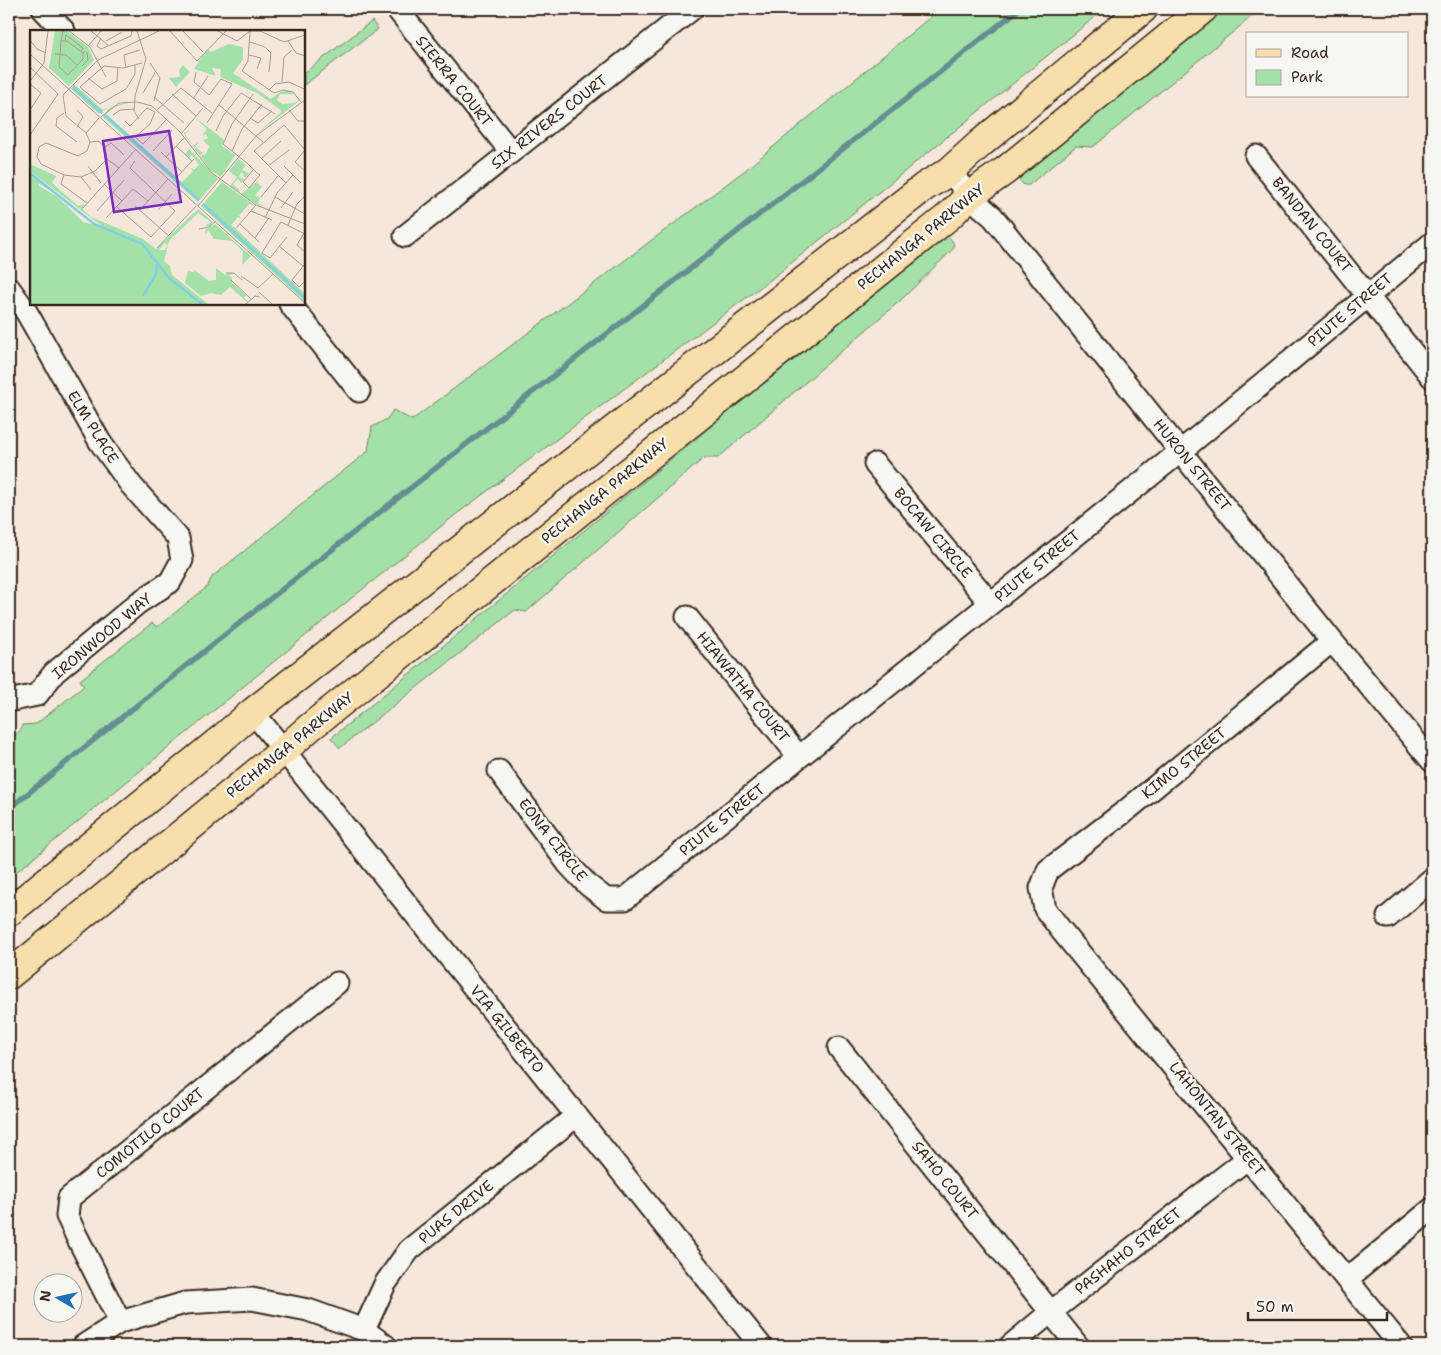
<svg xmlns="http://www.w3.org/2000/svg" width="1441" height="1355" viewBox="0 0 1441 1355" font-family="'Shantell Sans',sans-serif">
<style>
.green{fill:#a3e1a8;stroke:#6f8663}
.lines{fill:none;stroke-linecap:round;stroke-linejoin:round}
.stream{stroke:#668e92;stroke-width:5.5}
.minor-casing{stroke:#3b2a1e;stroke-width:25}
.primary-casing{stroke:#3b2a1e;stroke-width:31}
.minor{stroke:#f6f6f2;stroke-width:21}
.primary{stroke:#f8deab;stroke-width:28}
.labels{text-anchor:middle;stroke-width:5;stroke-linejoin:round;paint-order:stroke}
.street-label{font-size:15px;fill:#3b2a1e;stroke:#f6f6f2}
.inset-river{fill:none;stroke:#82d0df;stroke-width:2.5}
.inset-road{fill:none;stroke:#ab9b8f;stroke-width:1}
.view{fill:#7b2cbf;fill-opacity:0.15;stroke:#7b2cbf;stroke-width:2.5}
.inset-edge{fill:none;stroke:#3b2a1e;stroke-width:2.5}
</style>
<rect width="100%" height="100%" fill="#f5e7db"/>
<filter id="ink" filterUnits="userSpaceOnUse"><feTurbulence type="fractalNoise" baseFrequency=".02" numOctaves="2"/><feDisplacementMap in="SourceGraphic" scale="10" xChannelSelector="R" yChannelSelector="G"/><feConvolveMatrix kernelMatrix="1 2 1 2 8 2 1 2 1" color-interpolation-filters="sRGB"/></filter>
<g filter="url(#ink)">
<path class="green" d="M940,9h165l-331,268 -320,239 -101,81 -344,281v-138l12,-10 1,-5 14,-1 48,-38 -4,-6 72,-57 5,4 50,-40 5,-10 156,-126 4,-24 15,-8 6,-9 19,10 332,-249z
M1224,9h37l-168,138 -17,-1 -47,39h-5l-6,-6z
M372,21l6,8 -74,56v-12z
M948,236l5,6 1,6 -51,50 -185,160h-14l-178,154 -11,-2 -175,138 -9,-10 389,-319z"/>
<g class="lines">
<path class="stream" d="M9,809c332,-272 674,-531 1010,-800"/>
<defs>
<path id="minor" d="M43,9l21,22
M397,9l114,143
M1256,156l176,221
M950,171l19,25 24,21 339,424 100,120
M405,236l287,-227
M9,288l18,25 73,129 31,43 47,53 4,22 -12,22 -32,21 -84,70 -17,22 -24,5 -4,-2
M290,304l69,87
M875,464l115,139
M687,617l112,140
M1332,641l-204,168 -80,61 -7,18 4,21 16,21 340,416
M253,712l508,634
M499,771l70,94 19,20 18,14h19l174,-142 382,-306 251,-208
M1388,917l44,-38
M839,1048l239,298
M1347,1279l85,-70
M120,1322l-44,-87 -9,-19 2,-18 268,-215
M364,1330l21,-46 24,-34 167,-134
M83,1346l37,-24 65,-19 67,-4 56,11 56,20 22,16
M1010,1346l41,-34 197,-154"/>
<path id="primary" d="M9,912l216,-176 28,-24 671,-525 26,-16 31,-28 162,-134
M9,975l274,-224 26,-23 640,-512 20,-20 37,-26 197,-161"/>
</defs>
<use href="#minor" class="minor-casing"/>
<use href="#primary" class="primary-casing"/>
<use href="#minor" class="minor"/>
<use href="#primary" class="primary"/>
</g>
</g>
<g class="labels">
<g class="street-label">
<text transform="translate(454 81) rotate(51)" y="5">SIERRA COURT</text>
<text transform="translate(549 122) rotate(-38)" y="5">SIX RIVERS COURT</text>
<text transform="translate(1312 225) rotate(51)" y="5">BANDAN COURT</text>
<text transform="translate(921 237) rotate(-39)" y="5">PECHANGA PARKWAY</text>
<text transform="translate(1350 310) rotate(-40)" y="5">PIUTE STREET</text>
<text transform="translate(93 427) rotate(58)" y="5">ELM PLACE</text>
<text transform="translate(1192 465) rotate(51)" y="5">HURON STREET</text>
<text transform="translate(605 491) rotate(-39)" y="5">PECHANGA PARKWAY</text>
<text transform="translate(933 533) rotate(50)" y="5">BOCAW CIRCLE</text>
<text transform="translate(1037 566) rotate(-39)" y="5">PIUTE STREET</text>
<text transform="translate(102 636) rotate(-40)" y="5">IRONWOOD WAY</text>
<text transform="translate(743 687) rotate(51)" y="5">HIAWATHA COURT</text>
<text transform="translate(290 745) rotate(-39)" y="5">PECHANGA PARKWAY</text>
<text transform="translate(1184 763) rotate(-39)" y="5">KIMO STREET</text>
<text transform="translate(722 820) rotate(-39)" y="5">PIUTE STREET</text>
<text transform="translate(553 840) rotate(52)" y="5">EONA CIRCLE</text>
<text transform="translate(507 1029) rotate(51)" y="5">VIA GILBERTO</text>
<text transform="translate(1217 1119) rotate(51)" y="5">LAHONTAN STREET</text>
<text transform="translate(150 1133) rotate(-39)" y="5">COMOTILO COURT</text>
<text transform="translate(945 1180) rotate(51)" y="5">SAHO COURT</text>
<text transform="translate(456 1212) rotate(-39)" y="5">PUAS DRIVE</text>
<text transform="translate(1128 1251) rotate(-38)" y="5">PASHAHO STREET</text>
</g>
</g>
<g transform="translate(30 30)">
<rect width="275" height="275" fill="#f5e7db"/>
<path d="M25,1h12l21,16 6,13 -25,26 -20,-18zM199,14l14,3v12l-10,14 38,26 11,-8h7l6,3h-15l-3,6 5,4 12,-1 4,-2 -1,-3 2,3 -41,32 24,-22 -25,-18 -37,-16 1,-8 -9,-1 4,8 -22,-7 13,-20 4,3zM153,35l7,7 -14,15 -7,-9 11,-1 -1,-7zM44,54l29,26 7,-4 -11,8 -28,-25zM102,72l-18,5 -8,7 76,68 11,-11 -3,-4 4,3 5,-5 -7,-10 -3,3 -4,-4 4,-5 29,30 -20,23 -95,-85 5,-8 8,-4zM166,89l8,5 20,16 -2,6 13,9 -14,22 -11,-7 -26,-36v-1l6,-4 -5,5 8,12 6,-4 -4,5 8,6 -3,2 -3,-4 9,13 -5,-8 5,-2 3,-8 -6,-6 5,-2 -2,-4 -4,1 5,-6zM208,129l14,10 -2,3 1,-3 -5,-4 -4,5 7,3 -4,5 -3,-6 -4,5 6,2 -2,4 -5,-4 -4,5 7,7 4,-5 -2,-2 3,2 -6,6 -9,-6 7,-9 -8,-6zM0,134l26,12 -4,7 26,23 6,-2 -1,6 8,7 52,22 13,10 42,-40 15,13 -3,4h-5l6,-4 -13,-9 -29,28 -2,8 -3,1 4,-5 -3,-2 -6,7h8l-3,11 6,5 2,9 36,29h-178v-130l23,18 -15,-9 1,3 19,11 25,25 20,5 -73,-56zM229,150l-2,3 5,4 -7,8 5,3 -2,5 9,5 -11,-4 -15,-10zM192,152l32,23 -5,-1 -10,12 3,3 -4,-2 -7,8 4,3 4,-2 -3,3 69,65v8l-104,-96zM185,194l36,32 -9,9 1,-14 -11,-10 -18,-2 -6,-9 -2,5 -1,-5zM186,238l14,11 -5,-5 6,-1 3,1 -5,1 3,3v5l14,12 -2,3 4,3 -1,1 -17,-15 -9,8 -10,-2 -10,3 -16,-13 3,-12 7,1 -2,-3 16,12 7,-1z" fill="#a3e1a8"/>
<path class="inset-river" d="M43,57l29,26M75,85l94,85M0,143l64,51 48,20 27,34 33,26M173,174l102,94M113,266l13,-22 1,-10"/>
<path class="inset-road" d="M33,1l-2,10h6l16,12 2,-2M39,1l21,16 16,30M61,1l17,14M107,1l9,28 -11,37 -1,15 5,8M140,1l27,30 29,-30M153,1l20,21M188,1l19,10 13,-10h10l24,11 21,-7M220,1l-2,30 -6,10 32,22 9,-3 10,2 8,10M71,8l-4,8 4,3 30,-13 1,-5M0,10l7,9 9,4M31,11l-2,26 9,8 15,-16v-6M35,11l1,-6 17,13 -2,3M76,11l16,-9M258,11l8,12 9,3M220,12l15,5 6,6 -2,19M58,16l13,-15M0,24l275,249M25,24l11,1 11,10M219,25l12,3 -4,11M120,33l10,15 -6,23M105,35v9l-9,15 -26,15 -20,-17 24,-21 19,2 19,-5M52,36l6,-6 -1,-8M0,37l28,27 -28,41M96,37l-2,-12 16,-5M166,42l-2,10 15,13 12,-16 11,5 -25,39M58,48l14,11 15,-8 1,-14M0,51l14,-18 4,-32M252,52l2,-25 8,-7M0,54l11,9 -11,17M239,60l6,-6 14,-2 15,7M113,63l13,-22M142,64l24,22M223,64l-21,30 -9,20 24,19 10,10 3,2 -11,13 -6,-6 11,-13M124,67l30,26M163,69l15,-23M188,74l45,38M127,80l24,-22 31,25M259,80l9,11h7M34,83l-7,5 -1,8 21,16M83,85l7,-5 14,-1M71,87l18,-14 18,-1 15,4 28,26 32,41 44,32 49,19M220,88l8,5 14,-12M95,91l5,5 17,-18 8,4 -5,12 -15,13 8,7 24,-25M47,97l6,-10 -6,-7M186,101l7,-15 18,-23 34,21M56,103l13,-15M151,104l22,-26M68,111l7,6 2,12 -12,12 -14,6 -17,-2 -23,-11 -4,-7 2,-10 7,-4 32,13 9,-5 3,-9zM60,112l-4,-9 -20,-17 -3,-21 35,-35 61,-29M146,116l16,15M75,117l6,-4 13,12M275,120l-10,12 10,9M123,121l19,-21M202,121l10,-22 20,-25M131,122l21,20M136,127l18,-19M77,129l12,9M231,129l20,-18M58,136l13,17M238,136l21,-16M254,136l17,17M34,145l-3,9 26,19M51,147l10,13M147,147l17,-18M256,153l-32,-32 30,-26 21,25M74,154l18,17M231,167l17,-21M245,167l30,17M105,176l34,30M168,176l59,-71 48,-35M87,177l34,30 24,-26 -45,-43 5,-7M53,178l53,-59M251,178l12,-16M110,180l28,-31M128,180l14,-16M67,181l27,-31M221,181l21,9M76,188l27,-29 15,12M235,188l12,-25 16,-18M210,194l19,18M258,195l9,-21 8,-8M207,197l19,-22M169,199l10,-2 7,-6M274,203l-7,12 8,7M257,207l-17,21 -8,-5 19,-31 24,12M225,208l13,-19M249,216l24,20M127,218l39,-42M275,234l-13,16 7,7 6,-6M196,243h8l8,7M211,246l17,12 15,-14M201,250l20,19M229,262l13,12M216,274l9,-8 5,1"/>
<path class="view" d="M139,101l12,71 -67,10 -11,-71z"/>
<rect width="275" height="275" class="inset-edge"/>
</g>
<rect width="1441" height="1355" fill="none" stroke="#f6f6f2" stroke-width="30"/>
<rect x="15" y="15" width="1411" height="1325" fill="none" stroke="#3b2a1e" stroke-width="2" filter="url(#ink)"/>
<rect x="1246" y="32" width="162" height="65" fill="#f6f6f2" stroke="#aba49d"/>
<rect x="1256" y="49" width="25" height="8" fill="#f8deab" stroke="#aba49d"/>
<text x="1291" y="58" font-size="15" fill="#3b2a1e">Road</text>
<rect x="1256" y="70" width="25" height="15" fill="#a3e1a8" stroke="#aba49d"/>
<text x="1291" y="82" font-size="15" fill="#3b2a1e">Park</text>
<g transform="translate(58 1298) rotate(279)"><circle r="24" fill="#f6f6f2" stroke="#aba49d"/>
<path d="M0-4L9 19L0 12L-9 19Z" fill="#1f6fb2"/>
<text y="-8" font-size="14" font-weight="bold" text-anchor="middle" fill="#3b2a1e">N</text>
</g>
<path d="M1248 1312v8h139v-8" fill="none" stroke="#3b2a1e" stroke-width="2.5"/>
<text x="1256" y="1312" font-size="15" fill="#3b2a1e" stroke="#f6f6f2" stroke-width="4" paint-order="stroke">50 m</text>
</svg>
